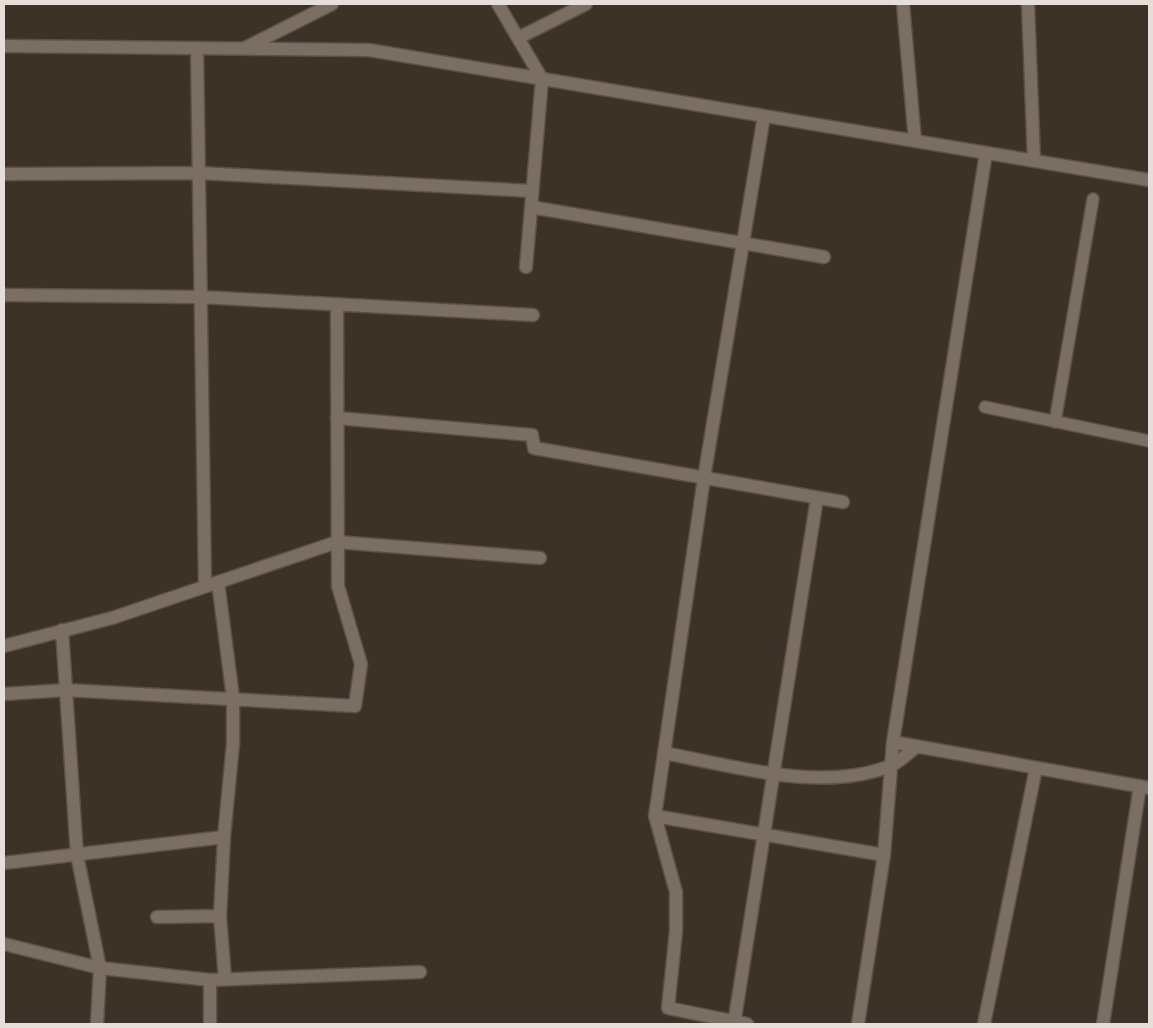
<svg xmlns="http://www.w3.org/2000/svg" width="1153" height="1028" viewBox="0 0 1153 1028" font-family="'Alegreya Sans',sans-serif">
<style>
.lines{fill:none;stroke-linecap:round;stroke-linejoin:round}
.service-casing{stroke:#5a5149;stroke-width:14}
.minor-casing{stroke:#5a5149;stroke-width:15}
.service{stroke:#7b6f64;stroke-width:11}
.minor{stroke:#7b6f64;stroke-width:12}
</style>
<rect width="100%" height="100%" fill="#3d3228"/>
<g class="lines">
<defs>
<path id="service" d="M985,407l164,34
M1055,422l38,-223"/>
<path id="minor" d="M498,4l44,75 -16,188
M903,4l12,137
M1028,4l6,157
M518,38l68,-34
M4,46l365,4 780,130
M247,47l85,-43
M197,48l8,538
M4,174l195,-1 333,18
M531,207l293,50
M4,295l197,2 332,18
M337,418l195,17 2,13 309,54
M218,582l15,116v46l-9,93 -4,79 5,63
M62,630l15,225 23,113 -3,56
M4,646l108,-28 225,-76 203,16
M4,694l62,-4 289,16 6,-42 -23,-78 -1,-282
M893,742l256,46
M664,753c69,13 159,40 226,13 9,-4 19,-13 27,-20
M655,816l229,39
M4,863l220,-26
M157,917l63,-1
M4,944l96,24 110,12 210,-8
M210,980v44
M734,1024l83,-526
M747,1024l-79,-16 8,-77v-39l-21,-76 49,-338 60,-362
M858,1024l26,-169 9,-113 93,-589
M984,1024l52,-256
M1103,1024l37,-238"/>
</defs>
<use href="#service" class="service-casing"/>
<use href="#minor" class="minor-casing"/>
<use href="#service" class="service"/>
<use href="#minor" class="minor"/>
</g>
<rect width="1153" height="1028" fill="none" stroke="#e6dfd9" stroke-width="10"/>
</svg>
